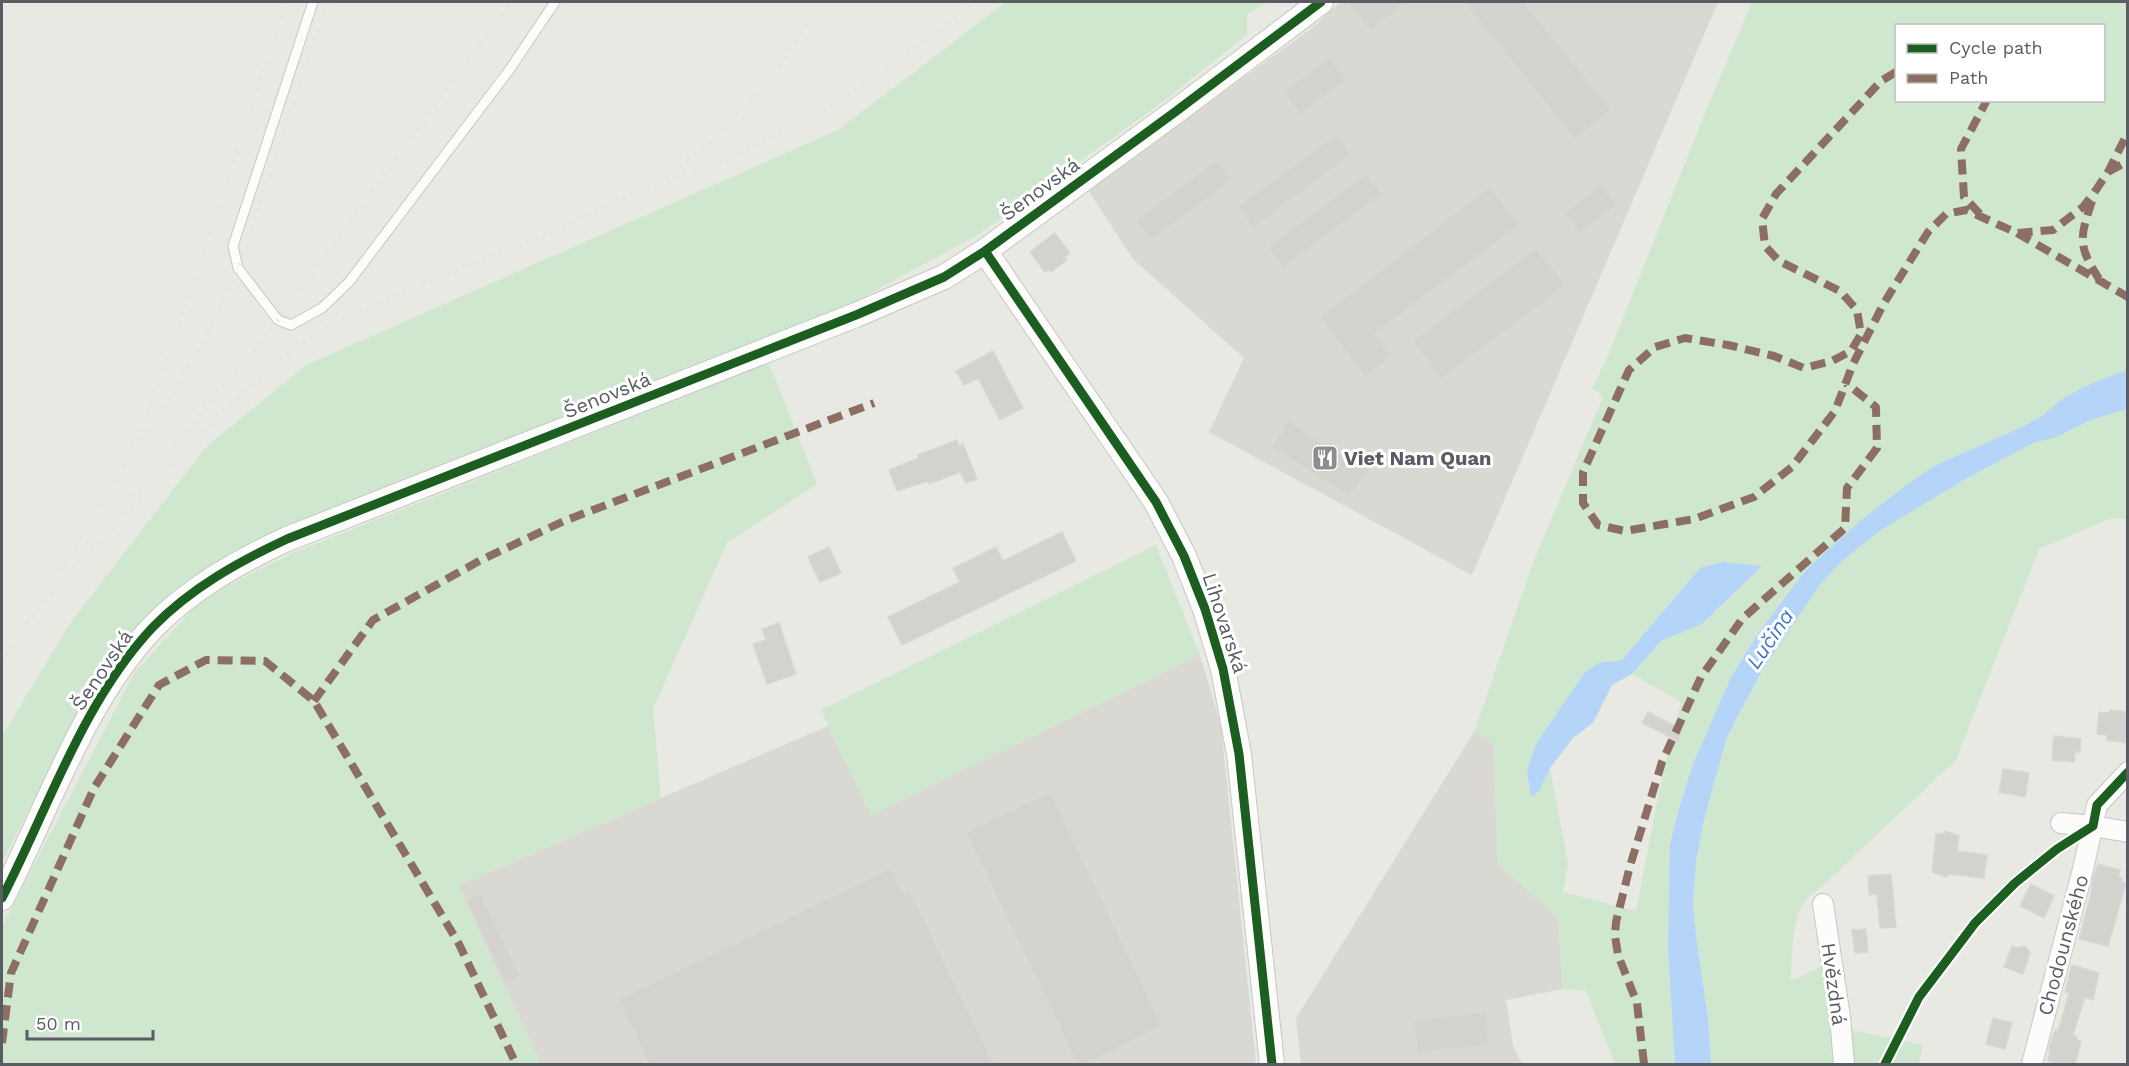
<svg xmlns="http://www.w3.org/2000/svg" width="2129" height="1066" viewBox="0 0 2129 1066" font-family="'Work Sans',sans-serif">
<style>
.industrial{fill:#d9d8d3}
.green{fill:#d0e7cf;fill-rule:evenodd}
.water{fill:#b4d5f7}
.building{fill:#d3d2ce;stroke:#d8d8d2;stroke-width:1.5}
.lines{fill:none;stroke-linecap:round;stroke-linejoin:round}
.service-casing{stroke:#c6c7c5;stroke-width:11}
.minor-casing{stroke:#c6c7c5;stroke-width:22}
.tertiary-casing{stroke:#c6c7c5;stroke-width:26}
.service{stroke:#fcfcfb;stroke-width:9}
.minor{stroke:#fcfcfb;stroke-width:20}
.tertiary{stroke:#fcfcfb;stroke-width:24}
.rail{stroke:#e2e2e1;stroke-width:4.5;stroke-dasharray:1.5 8;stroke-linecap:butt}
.quiet{stroke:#8d6e63;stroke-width:8;stroke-dasharray:15 8;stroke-linecap:butt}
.cycleway-casing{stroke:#fff;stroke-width:13}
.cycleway{stroke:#1b5e20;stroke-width:9}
.labels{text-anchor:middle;stroke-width:6;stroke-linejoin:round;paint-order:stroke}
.street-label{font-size:20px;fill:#595c62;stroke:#fff}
.poi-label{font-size:20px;font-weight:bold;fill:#595c62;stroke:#fff;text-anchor:start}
.water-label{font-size:21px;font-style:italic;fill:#3f75c3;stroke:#fff}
</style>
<rect width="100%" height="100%" fill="#e9e9e3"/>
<path class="industrial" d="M1340,2h378l-246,573 -263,-143 35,-74 -111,-99 -45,-69 227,-164z
M1200,655l21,71 35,338h-715l-83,-178 370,-160 43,89z
M1474,732l19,11 5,121 60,54 5,71 -57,11 7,46 9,18h-221l-5,-46z"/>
<path class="green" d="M1006,2h260l-19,13v20l-90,71 -178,128 -132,72 -539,212 -70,36 -69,40 -88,113 -79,156v-127l69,-114 135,-175 100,-82 532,-235z
M1752,2h375v368l-39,15 -64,41 -88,39 -27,18 -48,37 -55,50 -47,62 -28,45 -38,87 -14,43 -9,37 1,143 4,77h-60l-29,-73 -23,-2 -5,-71 -60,-54 -5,-121 -19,-11 60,-172 69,-163 -11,-9 14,-28 101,-252zM1896,26h208v74h-208zM1761,567l-59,57 -41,17 -29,33 49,28 -14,50 -31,159 -73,-19 5,-28 -18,-96 -10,22 -9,7 -4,-27 9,-25 49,-73 14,-9 23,-3 78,-92z
M769,363l48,121 -90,59 -74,166 8,89 -203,88 83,178h-539v-138l133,-254 69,-75 91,-45z
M2127,409v110l-15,-1 -73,31 -83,211 -138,130c-28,13 -26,64 -27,91l33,-16 14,99h-127l-3,-46 -12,-82 -3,-31 3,-43 8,-42 22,-80 8,-17 30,-56 55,-81 23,-25 39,-31 86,-52 66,-35 21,-5 39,-19z
M1156,545l44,110 -329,160 -50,-105z
M1851,1030l72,15 -4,19h-67z"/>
<path class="water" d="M2127,370v39l-34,10 -39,19 -21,5 -66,35 -86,52 -39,31 -23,25 -55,81 -30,56 -8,17 -22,80 -8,42 -3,43 3,31 12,82 3,46h-36l-7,-118 2,-102 9,-36 14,-44 38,-87 28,-45 47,-62 55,-50 48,-37 27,-18 88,-39 19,-11 22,-18 23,-12z
M1724,562l38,4 -60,58 -41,17 -29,33 -20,11 -19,38 -20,15 -23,30 -10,22 -9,7 -4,-27 9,-26 49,-72 14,-9 23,-3 78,-92z"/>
<path class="building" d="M1347,2h59l-36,28z
M1464,2h60l87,108 -36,29z
M1330,58l16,22 -46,34 -16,-23z
M1337,134l14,20 -98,73 -15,-20z
M1217,160l15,20 -81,60 -15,-19z
M1366,174l16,20 -99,73 -15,-20z
M1601,185l15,20 -36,28 -16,-20z
M1490,187l29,38 -145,109 18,22 -27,21 -45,-60z
M1055,233l15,20 -5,4 2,3 -16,12 -2,-3 -4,3 -15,-20z
M1536,248l29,37 -124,94 -28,-38z
M993,351l30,57 -23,12 -22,-42 -14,7 -8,-14z
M1288,421l79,49 -17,26 -78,-49z
M957,440l2,6 4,-2 14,35 -11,4 -6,-11 -31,12 -1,-3 -31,10 -8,-21 30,-12 -1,-3z
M1062,532l14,29 -174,84 -14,-28 72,-35 -7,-14 43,-21 7,14z
M829,547l12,26 -21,9 -12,-25z
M779,623l17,51 -29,10 -14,-40 13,-4 -4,-11z
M2110,710l17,2v31l-20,-3v-5l-10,-1 2,-22 11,1z
M1648,712l35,18 -5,11 -36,-18z
M2054,736l27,3 -1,13h-5l-1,10 -22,-2z
M2003,769l26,4 -4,24 -26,-5z
M1050,792l112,234 -80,39h-4l-112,-233z
M1945,831l14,5 -2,15 30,4 -3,23 -34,-4 -4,3 -14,-5 4,-38h6z
M2098,864l22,6 -2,7 4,1 -1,4 5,1 -18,63 -29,-7 12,-45 1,-12z
M891,868l13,27 6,-3 84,173h-344l-31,-65z
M1891,874l5,53 -16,1 -3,-34 -8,1 -1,-19z
M2031,884l23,12 -10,22 -24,-12z
M481,894l39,83 -14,6 -39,-82z
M1866,929l2,23 -13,1 -3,-23z
M2012,946l5,2 8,-2 5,7 -7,21 -19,-7z
M2072,965l27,8 -6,27 -8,-3 -12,38 4,1 -1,4 5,1 -6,24h-15l-12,-4 2,-11 -1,-2 6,-18 3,1 11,-38 -4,-1z
M1486,1012l3,33 -71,7 -4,-32z
M1993,1018l19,5 -7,26 -19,-5z"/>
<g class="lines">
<defs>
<path id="service" d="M313,2l-80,244 5,22 40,52 13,5 31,-17 27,-26 161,-213 45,-67"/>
<path id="minor" d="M2061,823l32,3 35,6
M1823,904l17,113 4,47
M2032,1064l51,-195 14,-64 31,-33"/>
<path id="tertiary" d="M985,251l171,251 28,54 21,53 18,60 16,85 33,310
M2,898c46,-89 81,-197 151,-271 38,-39 85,-65 134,-88l569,-224 88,-38 41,-26 190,-139 146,-110"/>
</defs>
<use href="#service" class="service-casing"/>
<use href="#minor" class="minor-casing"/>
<use href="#tertiary" class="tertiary-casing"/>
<use href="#service" class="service"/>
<use href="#minor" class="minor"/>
<use href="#tertiary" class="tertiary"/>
<path class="rail" d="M667,182l76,-31 75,-37 65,-43 56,-41 35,-28
M143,439c37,-54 70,-110 95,-171l89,-266
M126,504l152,-184 233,-318
M72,569l86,-87 65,-71 66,-58 36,-24 45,-23 180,-74 80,-36 46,-27 41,-33 57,-61 32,-52
M55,579l69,-113 33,-76 130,-388
M26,624l50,-60
M2,663l29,-46"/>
<path class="quiet" d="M1896,72l-15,9 -105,113 -14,25 3,27 14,15 61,30 17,19 4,24 -10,17 -19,10 -28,7 -30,-12 -46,-11 -43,-7 -30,9 -26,23 -46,102v31l15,22 27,6 69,-12 60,-22 38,-30 43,-56 18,-47 31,-61 44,-71 18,-18 20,-4 51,23 36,-3 30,-23 11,-14 14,-21 20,-40
M2108,172l20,-11
M2092,201c-12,37 -15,43 7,78
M1980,214l-16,-17 -3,-48 26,-49
M2017,233l111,64
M314,701l59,-81 108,-60 83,-39 310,-118
M2,1043l9,-70 83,-185 65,-103 47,-25 59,1 49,40 145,243 57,120
M1644,1064l-7,-61 -19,-48 -3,-19 1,-14 14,-56 32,-104 39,-85 41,-58 103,-91 2,-40 30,-40 -1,-41 -30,-24"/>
<defs>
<path id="cycleway" d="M985,251l171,251 28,54 21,53 18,60 16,85 33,310
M2,898c46,-89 81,-197 151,-271 38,-39 85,-65 134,-88l569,-224 88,-38 41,-26 190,-139 146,-110
M1885,1064l34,-67 56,-74 40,-40 42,-34 36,-23 4,-21 31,-33"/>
</defs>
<use href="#cycleway" class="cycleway-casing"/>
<use href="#cycleway" class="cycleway"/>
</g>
<defs>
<symbol id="restaurant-square" viewBox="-11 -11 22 22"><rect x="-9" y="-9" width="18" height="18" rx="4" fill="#8b8d8f" stroke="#fff"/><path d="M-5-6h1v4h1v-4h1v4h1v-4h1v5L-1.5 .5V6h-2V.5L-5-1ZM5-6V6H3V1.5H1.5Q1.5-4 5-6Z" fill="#fff"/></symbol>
</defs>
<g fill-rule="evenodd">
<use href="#restaurant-square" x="1310" y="443" width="30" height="30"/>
</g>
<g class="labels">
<g class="street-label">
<text transform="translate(1040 189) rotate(-36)" y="7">Šenovská</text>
<text transform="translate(607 395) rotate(-22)" y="7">Šenovská</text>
<text transform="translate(1225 623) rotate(72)" y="7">Lihovarská</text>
<text transform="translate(102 670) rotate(-56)" y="7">Šenovská</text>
<text transform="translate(2063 945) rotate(-75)" y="7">Chodounského</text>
<text transform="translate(1834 984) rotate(82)" y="7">Hvězdná</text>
</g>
<g class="poi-label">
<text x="1344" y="465">Viet Nam Quan</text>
</g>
<g class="water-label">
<text transform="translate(1770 639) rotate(-56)" y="7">Lučina</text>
</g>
</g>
<rect width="2129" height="1066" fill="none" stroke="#595c62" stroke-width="6"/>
<rect x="1895" y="24" width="210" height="78" fill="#ffffff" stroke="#bdbec0" stroke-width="1.5"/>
<rect x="1907" y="44" width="30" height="9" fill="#1b5e20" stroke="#bdbec0" stroke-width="1.5"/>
<text x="1949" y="54" font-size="18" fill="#595c62">Cycle path</text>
<rect x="1907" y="74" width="30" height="9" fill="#8d6e63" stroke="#bdbec0" stroke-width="1.5"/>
<text x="1949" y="84" font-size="18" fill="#595c62">Path</text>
<path d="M27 1030v9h126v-9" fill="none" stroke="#595c62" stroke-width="3"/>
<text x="36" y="1030" font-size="18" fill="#595c62" stroke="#ffffff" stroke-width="4.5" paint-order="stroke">50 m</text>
</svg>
